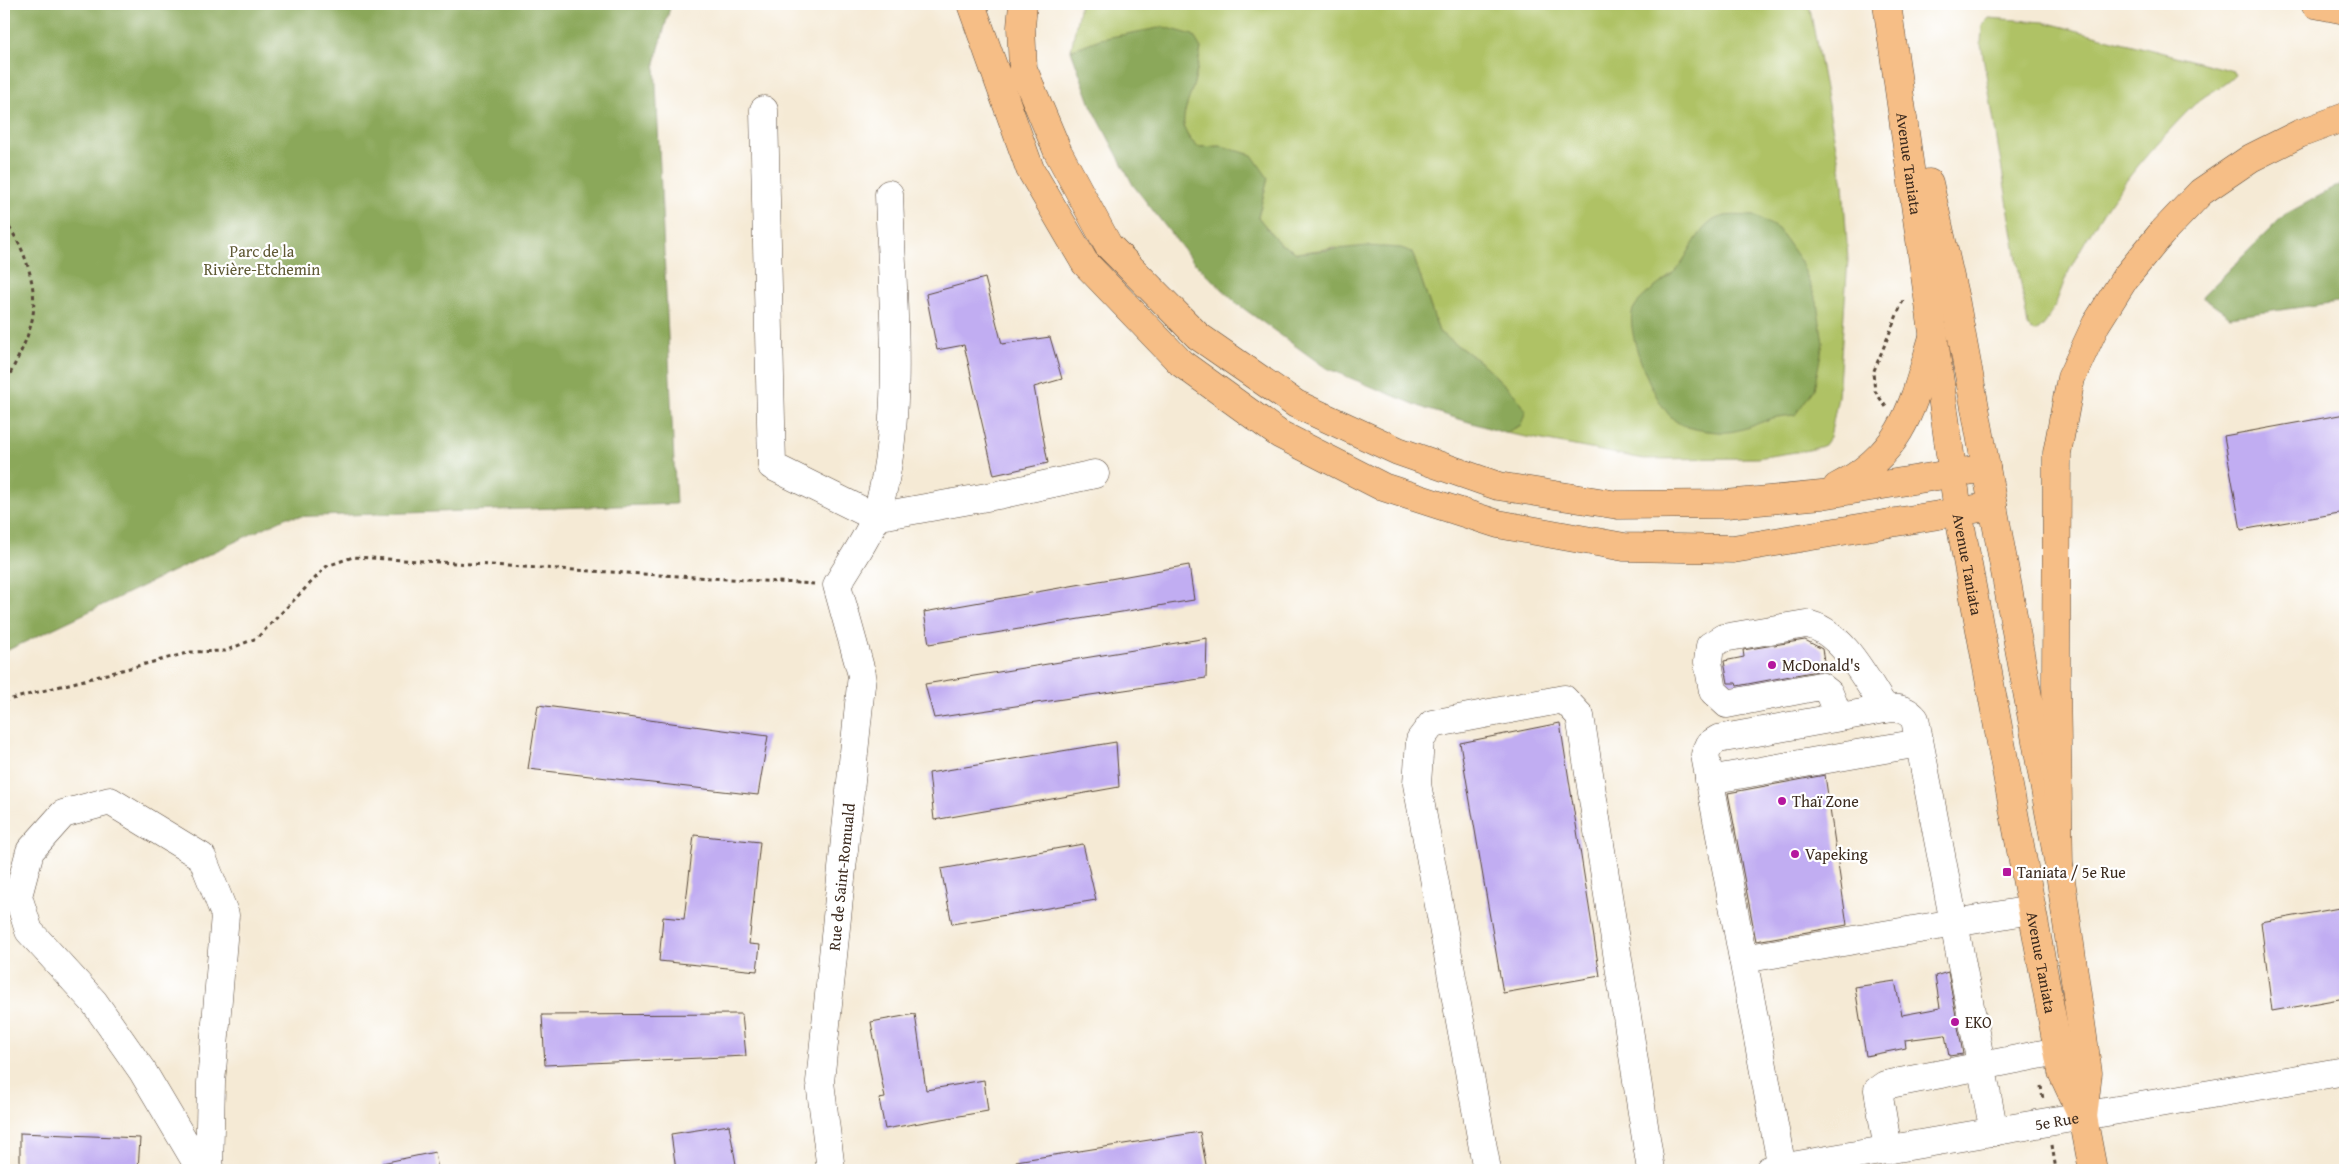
<svg xmlns="http://www.w3.org/2000/svg" width="2349" height="1174" viewBox="0 0 2349 1174" font-family="'Gentium Book Plus',serif">
<style>
.green{fill:#afc265;stroke:#757642}
.forest{fill:#8ba85a;stroke:#63693c}
.building{fill:#c1adf2}
.lines{fill:none;stroke-linecap:round;stroke-linejoin:round}
.minor-casing{stroke:#574739;stroke-width:29}
.major-casing{stroke:#574739;stroke-width:29}
.highway-casing{stroke:#574739;stroke-width:29}
.path{stroke:#574739;stroke-width:3;stroke-dasharray:4 4;stroke-linecap:butt}
.minor{stroke:#fff;stroke-width:28}
.major{stroke:#f6be86;stroke-width:28}
.highway{stroke:#f6be86;stroke-width:28}
.poi-dot{fill:#b5179e;stroke:#fff;stroke-width:2}
.labels{text-anchor:middle;stroke-width:4.5;stroke-linejoin:round;paint-order:stroke}
.street-label{font-size:16px;fill:#3b2a1e;stroke:#fff}
.park-label{font-size:16px;fill:#5e5833;stroke:#fff}
.poi-label{font-size:16px;fill:#3b2a1e;stroke:#fff;text-anchor:start}
</style>
<rect width="100%" height="100%" fill="#fff"/>
<filter id="ink" filterUnits="userSpaceOnUse"><feTurbulence type="fractalNoise" baseFrequency=".02" numOctaves="2"/><feDisplacementMap in="SourceGraphic" scale="10" xChannelSelector="R" yChannelSelector="G"/><feConvolveMatrix kernelMatrix="1 2 1 2 8 2 1 2 1" color-interpolation-filters="sRGB"/></filter>
<filter id="wash" filterUnits="userSpaceOnUse"><feTurbulence type="fractalNoise" baseFrequency=".0096" numOctaves="4" result="noise"/><feDisplacementMap in="SourceGraphic" scale="20" xChannelSelector="R" yChannelSelector="G"/><feGaussianBlur stdDeviation="1.12" result="paint"/><feColorMatrix in="noise" values="0 0 0 0 0 0 0 0 0 0 0 0 0 0 0 0 0 1.4 0 .05"/><feComposite in="paint" operator="in"/></filter>
<g filter="url(#wash)">
<rect width="100%" height="100%" fill="#f5ead5"/>
<path class="green" d="M1080,4h729l34,180 5,75 -10,138 -8,40 -7,9 -14,4 -52,8 -113,1 -139,-26 16,-8 -6,-30 -31,-30 -45,-33 -27,-80 -79,-4 -36,5 -18,-10 -21,-26 10,-39 -46,-32 -24,1c-25,-21 -12,-38 -4,-64 3,-11 5,-24 7,-35l-130,2z
M1989,18l55,4 189,49 2,4c-11,12 -27,17 -40,29 -51,50 -96,106 -128,171 -7,15 -17,53 -33,57l-6,-6 -47,-282 1,-19z"/>
<path class="forest" d="M4,4h667l-16,59 21,441 -389,13 -283,135z
M1164,27l29,8 8,13c-2,11 -4,23 -7,35 -7,26 -21,44 4,64l24,-1 30,9 16,23 -10,39 21,26 18,10 70,-7 34,2 11,4 27,80 45,33 31,30 11,15 -5,15 -16,8 -79,-24 -100,-41 -90,-65 -45,-44 -58,-74 -42,-80 -20,-55 29,-11z
M2345,182v119l-115,16 -28,-20 82,-82z
M1756,216l22,13 23,33 16,40 6,41 -9,46 -19,26c-7,1 -15,1 -22,3 -18,6 -36,16 -55,14 -13,-1 -30,-3 -41,-10 -21,-13 -50,-85 -45,-109 3,-15 33,-31 43,-42 15,-16 24,-48 46,-54 10,-3 24,-1 35,-1z"/>
<g id="blocks">
<path class="building" d="M985,278l17,66 48,-7 12,42 -28,8 14,76 -54,12 -30,-130 -27,5 -11,-56z
M2345,414v98l-104,18 -17,-94z
M1189,565l5,35 -265,44 -5,-32z
M1207,638l-1,40 -272,40 -9,-34z
M1805,640l17,9 4,23 -9,-1 -80,15 -1,-3h-8l-4,-22 20,-4 -1,-7z
M538,705l230,31 -10,59 -230,-26z
M1560,723l40,253 -97,17 -43,-250z
M1116,742l3,45 -185,33 -5,-47z
M1825,775l22,150 -91,16 -28,-148z
M694,835l66,7 -11,102 11,1 -3,26 -98,-10 4,-44 21,2z
M1083,844l13,56 -144,24 -11,-55z
M2345,907v91l-73,13 -11,-89z
M1948,972l15,82 -14,2 -4,-21 -40,5 1,8 -40,8 -11,-69 40,-6 7,34 38,-7 -5,-32z
M742,1014l4,42 -201,9 -3,-50z
M915,1014l11,76 58,-10 4,31 -103,18 -6,-30 6,-1 -14,-76z
M729,1125l8,45h-61l-5,-36z
M1200,1132l7,38h-191v-9z
M20,1133l120,5 -2,32h-118z
M435,1152l3,18h-55l-1,-7z"/>
</g>
</g>
<g filter="url(#ink)">
<use href="#blocks" fill-opacity="0" stroke="#574739" stroke-width="1"/>
<g class="lines">
<defs>
<g id="minor">
<path d="M764,110l8,356 103,51 123,-22 97,-21"/>
<path d="M1839,717l-10,-24 -9,-7 -93,18 -14,-13 -5,-29 2,-16 13,-8 83,-14c35,5 61,57 79,85"/>
<path d="M1709,780l210,-37"/>
<path d="M1743,959l288,-49"/>
<path d="M1888,1150l-10,-60 7,-5 173,-34"/>
<path d="M1782,1168l-77,-413 5,-11 8,-5 167,-30c13,-2 22,0 30,10l79,413"/>
<path d="M201,1170l-58,-98 -49,-70 -65,-71 -11,-35 12,-45 33,-37 47,-13 92,56 23,58 -14,168 -2,87"/>
<path id="s1" d="M831,1170l-11,-88 42,-407 -25,-90c11,-19 32,-49 39,-69 30,-96 16,-222 13,-322"/>
<path d="M1487,1170l-70,-386 3,-44 12,-16 132,-25 16,17 71,454"/>
<path id="s2" d="M1769,1170l576,-99"/>
</g>
<g id="major">
<path id="s3" d="M1887,4l71,507 104,561 21,45 10,53"/>
<path d="M1929,183l27,121 103,562 29,207 -5,44"/>
</g>
<path id="highway" d="M971,4l59,165 55,94 96,100 98,71 104,53 115,37 126,23 109,2 260,-43
M1023,4l-2,23 2,42 35,83 50,93 90,91 98,68 102,47 100,35 120,19 108,-1 96,-9 164,-27
M2315,4l30,6
M1837,487c69,-36 76,-84 97,-153
M2059,866l-3,-183 1,-230 14,-75 25,-54 29,-46 36,-44 40,-42 50,-34 48,-24 46,-17"/>
</defs>
<use href="#minor" class="minor-casing"/>
<use href="#major" class="major-casing"/>
<use href="#highway" class="highway-casing"/>
<path class="path" d="M4,221c20,23 33,63 29,94 -4,25 -19,49 -29,72
M1886,407l-11,-16 -2,-18 31,-75
M4,701l187,-49 34,-1 32,-13 70,-72 26,-9 461,27
M2041,1086l2,14
M2052,1145l4,25"/>
<use href="#minor" class="minor"/>
<use href="#major" class="major"/>
<use href="#highway" class="highway"/>
</g>
</g>
<g class="poi-dot">
<circle cx="1772" cy="665" r="5"/>
<circle cx="1782" cy="801" r="5"/>
<circle cx="1795" cy="854" r="5"/>
<rect x="2002" y="867" width="10" height="10" rx="2.5"/>
<circle cx="1955" cy="1022" r="5"/>
</g>
<g class="labels">
<g class="street-label">
<text dy="6" stroke="none"><textPath href="#s3" startOffset="161">Avenue Taniata</textPath></text>
<text dy="6" stroke="none"><textPath href="#s3" startOffset="566">Avenue Taniata</textPath></text>
<text dy="6" stroke="none"><textPath href="#s1" startOffset="295">Rue de Saint-Romuald</textPath></text>
<text dy="6" stroke="none"><textPath href="#s3" startOffset="971">Avenue Taniata</textPath></text>
<text dy="6" stroke="none"><textPath href="#s2" startOffset="292">5e Rue</textPath></text>
</g>
<g class="park-label">
<text x="262" y="257">Parc de la<tspan x="262" dy="18">Rivière-Etchemin</tspan></text>
</g>
<g class="poi-label">
<text x="1782" y="671">McDonald's</text>
<text x="1792" y="807">Thaï Zone</text>
<text x="1805" y="860">Vapeking</text>
<text x="2017" y="878">Taniata / 5e Rue</text>
<text x="1965" y="1028">EKO</text>
</g>
</g>
<rect width="2349" height="1174" fill="none" stroke="#fff" stroke-width="20"/>
</svg>
